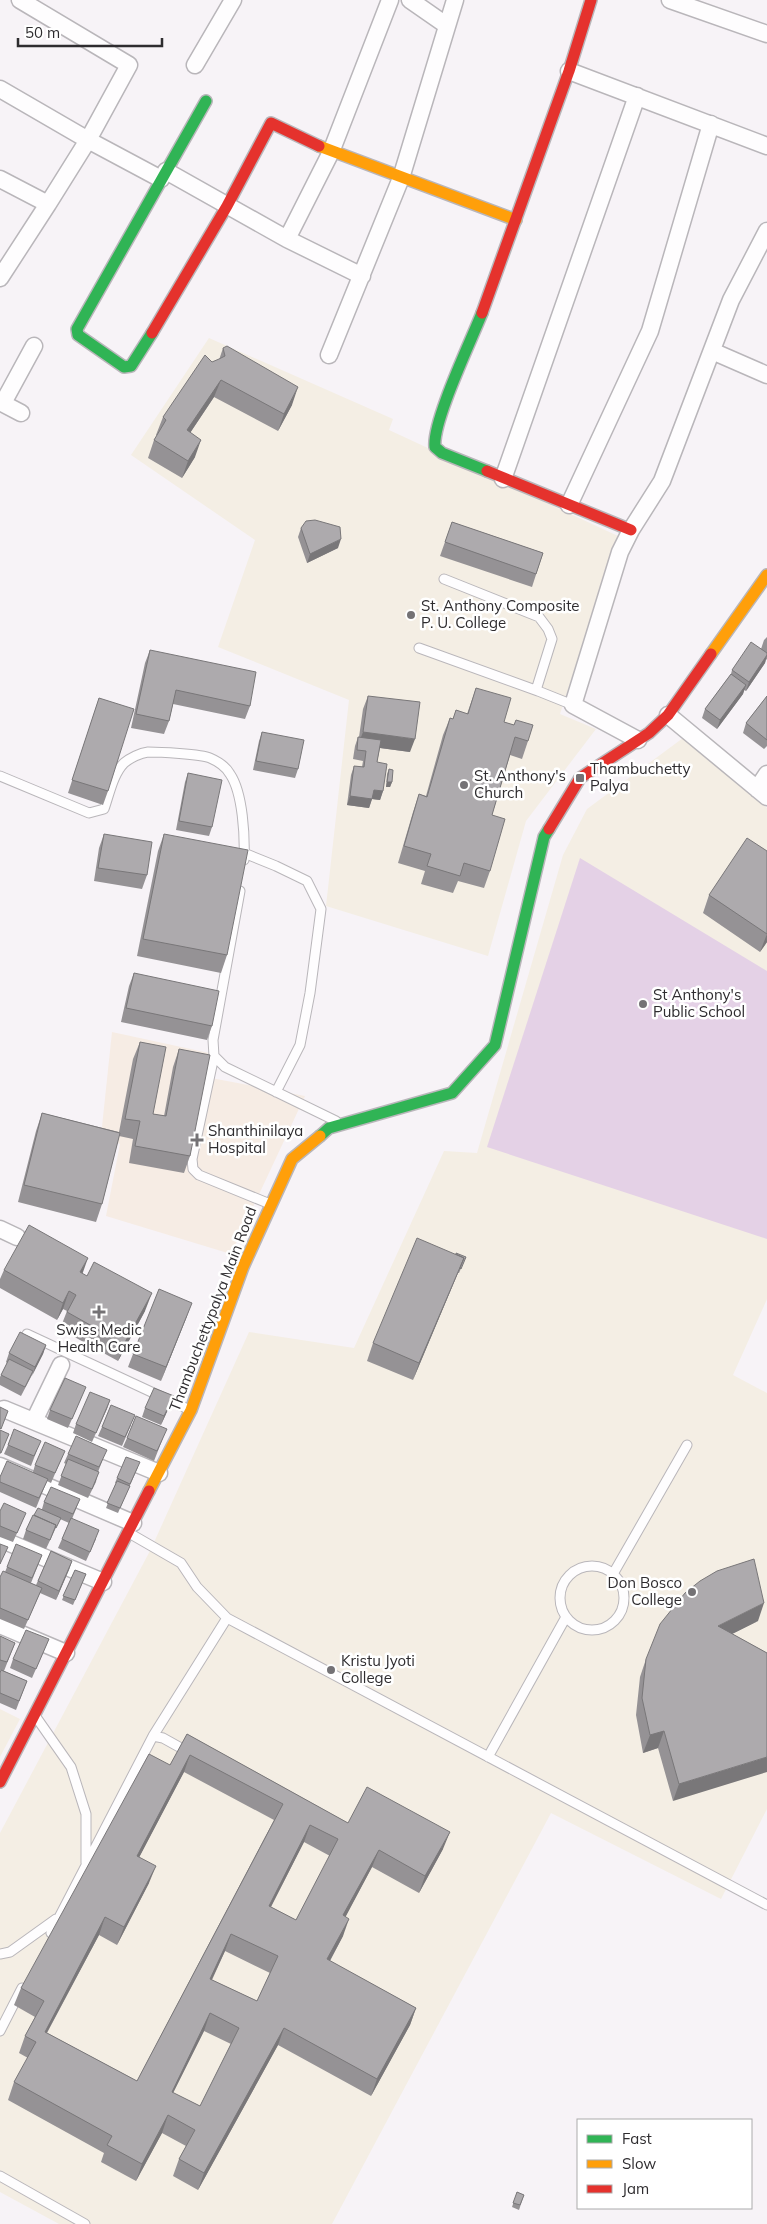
<svg xmlns="http://www.w3.org/2000/svg" width="767" height="2224" viewBox="0 0 767 2224" font-family="Mulish,sans-serif">
<style>
.education{fill:#f4eee4}
.medical{fill:#f6ece4}
.green{fill:#e4d1e6}
.lines{fill:none;stroke-linecap:round;stroke-linejoin:round}
.lane-casing{stroke:#b9b6ba;stroke-width:11}
.street-casing{stroke:#b9b6ba;stroke-width:19}
.fast-casing{stroke:#b9b6ba;stroke-width:14}
.slow-casing{stroke:#b9b6ba;stroke-width:14}
.jam-casing{stroke:#b9b6ba;stroke-width:14}
.lane{stroke:#fefdfe;stroke-width:9}
.street{stroke:#fefdfe;stroke-width:16}
.fast{stroke:#30b455;stroke-width:11}
.slow{stroke:#ff9f0a;stroke-width:11}
.jam{stroke:#e5322d;stroke-width:11}
.wall{fill:#959295;fill-rule:evenodd}
.shaded-wall{fill:#797779}
.building{fill:#adaaad;stroke:#797779;fill-rule:evenodd}
.poi-dot{fill:#747275;stroke:#fff;stroke-width:2}
.labels{text-anchor:middle;stroke-width:5;stroke-linejoin:round;paint-order:stroke}
.poi-label{font-size:15px;fill:#2e2c2f;stroke:#fff;text-anchor:start}
.street-label{font-size:15px;fill:#2e2c2f;stroke:#fff}
</style>
<rect width="100%" height="100%" fill="#f7f3f7"/>
<path class="education" d="M209,338l184,81 -4,11 229,106 -58,178 36,15 -70,92 -38,135 -162,-50 23,-206 -131,-53 37,-107 -124,-85z
M683,738l84,70v491l-34,76 34,18v416l-46,90 -170,-86 -219,411h-273l-59,-32v-359l151,-284 98,-217 105,16 90,-197 33,2 86,-298 24,-46z
M0,1709l20,10 -20,38z"/>
<path class="medical" d="M112,1032l97,21 -3,24 99,19 -74,158 -125,-38 14,-72 -19,-8z"/>
<path class="green" d="M580,858l187,113v268l-280,-92z"/>
<g class="lines">
<defs>
<path id="lane" d="M444,579l95,38 9,12 4,10 -15,48 1,4 35,14
M419,648l119,43
M0,776l89,37 15,-4c5,-14 9,-35 20,-46 6,-5 16,-10 24,-11 10,0 53,2 62,6 7,3 16,9 20,16 13,19 15,63 14,86
M244,853l32,13 31,15 14,28 -11,84 -10,52 -24,47
M240,891l-27,149 1,16 11,11 111,54
M214,1056l-22,103 1,10 6,6 71,29
M27,1334l163,76
M129,1533l52,30 16,24 30,31
M560 1598a32 32 0 1 1 64 0a32 32 0 1 1-64 0Z
M613,1574l74,-129
M36,1717l35,50 15,47v49
M153,1736l74,-118 540,287
M488,1757l78,-140
M51,1933l102,-197 10,2 27,15
M0,1954l10,-2 46,-33
M0,2031l22,-43
M0,2176l85,48"/>
<path id="street" d="M410,0l36,25
M670,0l97,34
M195,65l38,-65
M569,71l198,75
M0,89l88,51 73,39
M166,171l121,68 75,37
M0,179l48,25 40,-64 41,-75 -109,-65
M287,239l44,-87 59,-152
M0,278l48,-74
M712,351l55,24
M329,355l72,-177 54,-178
M0,402l21,11
M3,403l31,-57
M503,479l134,-383
M569,505l81,-174 61,-207
M668,715l99,82
M638,740l-65,-35 47,-153 11,-22 31,-49 69,-181 36,-69
M757,789l10,-15
M0,1229l17,8
M4,1409l155,64
M34,1421l27,-56
M0,1466l133,57
M0,1539l103,43
M0,1625l66,28"/>
<path id="fast" d="M482,313c-11,28 -50,109 -47,134l7,6 45,18
M152,333l-21,33 -7,1 -46,-32 -1,-6 129,-228
M320,1136l9,-8 123,-35 43,-48 49,-208 5,-8"/>
<path id="slow" d="M319,146l197,74
M711,654l56,-79
M149,1491l42,-81 52,-143 49,-108 28,-23"/>
<path id="jam" d="M482,313l87,-242 22,-71
M152,333l75,-127 44,-83 48,23
M487,471l144,59
M549,829l31,-51 69,-45 19,-18 43,-61
M0,1782l149,-291"/>
</defs>
<use href="#lane" class="lane-casing"/>
<use href="#street" class="street-casing"/>
<use href="#fast" class="fast-casing"/>
<use href="#slow" class="slow-casing"/>
<use href="#jam" class="jam-casing"/>
<use href="#lane" class="lane"/>
<use href="#street" class="street"/>
<use href="#fast" class="fast"/>
<use href="#slow" class="slow"/>
<use href="#jam" class="jam"/>
</g>
<path class="wall" d="M223,348l69,57 -14,26 -64,-34 -24,36 5,24 -13,21 -34,-20 6,-18 3,-5h-1l7,-18 49,-55 7,-2z
M452,522l91,31 -11,34 -92,-31z
M301,528l37,20 -31,15 -9,-26z
M767,637v23l-1,-1 -1,4 -19,28 -2,-1 -1,4 -26,35 -15,-11 3,-9 26,-35 1,-4 29,-21 3,-9z
M150,650l100,56 -5,13 -72,-15 -4,17 -5,13 -33,-6 14,-65z
M476,688l28,34 10,3 2,-5 12,21 -6,18 -12,-4 -18,60 -2,56 -6,17 -26,-7 -5,12 -32,-9 4,-13 -27,-8 15,-51 6,-18 7,2 17,-61 7,-17 3,1 3,-9 11,4z
M368,696l42,56 -30,-4 -3,14 6,29 -3,9 -8,-1 -3,9 -22,-3 4,-30 3,-9 8,1 1,-6 -10,-2 2,-13 3,-9h1l4,-28z
M767,696v50l-3,3 -21,-16 3,-10z
M99,698l9,93 -5,14 -35,-12z
M262,732l36,37 -3,9 -42,-8 6,-29z
M389,769l3,13 -2,5h-4l1,-13z
M188,773l24,54 -3,9 -33,-6 9,-48z
M104,834l43,41 -5,14 -48,-8 5,-33z
M164,834l63,121 -6,18 -84,-17 21,-105z
M767,851v91l-7,10 -57,-39 6,-18z
M134,973l78,53 -5,14 -86,-18 8,-36z
M140,1042l13,72 11,2 9,-49 6,-18 11,107 -6,17 -55,-10 4,-24 -14,-3 -17,68 -6,18 -78,-20 18,-71 6,-18 77,19 14,-73z
M456,1254l10,3 -7,16h-1l-45,107 -46,-19 6,-18z
M4,1270l78,4 63,37 -27,50 -58,-32 7,-18 -4,-2 -6,11 -57,-32v-9z
M187,1316l-26,65 -33,-14 5,-13z
M46,1345l-3,9 -22,42 -21,-11v-8l7,-14 -1,-1 3,-9z
M82,1396l-14,32 -21,-9 3,-9z
M110,1400l-18,42 -19,-9 3,-9z
M170,1405l-9,20 -19,-8 3,-9z
M131,1425l-9,21 -24,-10 4,-9z
M127,1438h36l-9,23 -31,-14z
M8,1445l29,5 -6,16 -27,-12z
M68,1454l35,5 -5,13 -2,10 -8,16 -30,-13 8,-21 -2,-1z
M61,1460l-10,23 -4,-2 -11,27 -36,-16v-15l33,-5 2,-7z
M138,1467l-20,46 -12,-5 10,-25h-1l2,-5z
M80,1499l-8,20 24,20 -10,22 -28,-13 11,-25 -9,-4 -14,30 -23,-10 3,-9 8,-15 8,-6 2,-7z
M0,1511l22,11 -9,20 -13,-5z
M51,1551l21,10 -16,39 -16,-7 -16,36 -24,-10v-42l5,-5 2,-5 35,-12 -11,28 5,2z
M75,1570l11,4 -13,31 -11,-5z
M758,1621l-26,13 35,19 -94,148 -15,-53 -15,5 -7,-38 4,-38 6,-18z
M0,1636l15,7 -11,28 23,10 -11,29 -16,-7v-30l1,-2 -1,-1z
M49,1639l-17,39 -22,-10 3,-9z
M187,1734l161,89 95,26 -24,44 -47,-26 -27,50 -2,19 -13,25 86,47 -6,17 -39,71 -93,-51 -80,145 -25,-14 6,-17 7,-13 -24,-13 -26,48 -35,-19 3,-9 -96,-53 6,-18 14,-24 -9,-5 6,-17 10,-19 -21,-12 7,-17 149,-223zM184,1772l90,48 -137,261 -90,-48 52,-98 18,10 32,-62 -10,-26zM304,1842l26,14 -34,64 -25,-13zM225,1951l45,22 -13,28 -45,-21zM204,2031l27,13 -31,62 -27,-13z
M517,2192l7,3 -5,15 -7,-3z"/>
<path class="shaded-wall" d="M221,380l-7,17 -34,51 7,-18z
M298,387l-6,18 -14,26 6,-17z
M201,440l-6,17 -13,21 6,-17z
M341,539l-3,9 -31,15 3,-9z
M767,655l-2,8 -19,28 3,-9z
M746,685l-3,9 -26,35 3,-9z
M363,732l52,7 -5,13 -52,-7z
M387,782h5l-2,5h-4z
M374,790l9,1 -3,9 -8,-1 -3,9 -22,-3 3,-9z
M767,934v8l-7,10z
M88,1258l-6,17 -2,-3z
M464,1258l-7,17 -44,105 6,-17z
M69,1291l-6,18 -6,11 6,-17z
M152,1293l-7,18 -27,50 6,-17z
M192,1303l-5,13 -26,65 5,-14z
M46,1345l-3,9 -11,22 3,-9z
M174,1396l-4,9 -9,20 3,-9z
M110,1400l-3,9 -15,33 4,-9z
M72,1561l-3,9 -13,30 3,-9z
M764,1603l-6,18 -46,23 6,-18z
M664,1731l-6,17 -15,5 7,-18z
M190,1755l-6,17 -53,101 6,-17z
M767,1757v15l-94,29 6,-17z
M310,1825l-6,17 -42,82 7,-18z
M450,1832l-7,17 -24,44 6,-17z
M379,1850l-7,17 -35,66 6,-18z
M156,1866l-7,17 -32,62 7,-18z
M105,1917l-6,18 -61,114 7,-17z
M349,1919l-6,17 -22,41 6,-18z
M231,1934l-6,17 -21,45 6,-17z
M416,2008l-6,17 -39,71 6,-17z
M210,2013l-6,18 -39,78 7,-17z
M284,2028l-6,17 -80,145 6,-17z
M168,2115l-6,18 -26,48 6,-17z"/>
<path class="building" d="M227,346l71,41 -14,27 -63,-34 -34,50 14,10 -13,21 -34,-21 12,-20 -3,-3 42,-62 7,7 7,-3 6,-3 -2,-8z
M315,520l25,7 1,12 -31,15 -9,-26 5,-7z
M452,522l91,31 -7,21 -91,-32z
M751,642l16,11v2l-18,27 -17,-12z
M150,650l106,22 -6,34 -74,-16 -7,31 -33,-7z
M731,674l15,11 -26,35 -15,-11z
M476,688l35,10 -7,24 10,3 2,-5 17,5 -5,16 -13,-4 -23,78 13,4 -15,52 -26,-8 -4,13 -33,-10 4,-12 -27,-8 15,-52 8,3 23,-79 3,1 3,-9 12,4z
M368,696l52,6 -5,37 -52,-7z
M767,696v44l-21,-17z
M99,698l35,11 -26,82 -36,-11z
M262,732l42,8 -6,29 -42,-8z
M358,737l23,3 -4,22 10,2 -4,27 -9,-1 -2,9 -22,-3 4,-30 10,1 2,-16 -9,-1z
M389,769l4,1 -1,12h-5z
M188,773l34,7 -10,47 -33,-6z
M104,834l48,8 -5,33 -49,-7z
M164,834l84,16 -21,105 -84,-16z
M747,838l20,13v83l-58,-39z
M134,973l85,18 -7,35 -86,-18z
M140,1042l26,5 -13,67 13,2 13,-67 31,6 -20,101 -55,-10 5,-25 -15,-2z
M42,1113l78,20 -18,71 -78,-19z
M29,1225l59,33 -8,14 7,4 7,-14 58,31 -28,51 -57,-32 9,-17 -7,-4 -6,12 -59,-33z
M417,1238l47,20 -45,105 -46,-20z
M456,1253l10,4 -5,12 -1,-1 4,-10 -8,-4z
M159,1289l33,14 -26,64 -33,-13z
M20,1332l26,13 -11,22 -26,-14z
M9,1359l24,12 -8,16 -24,-12z
M65,1378l21,9 -14,32 -22,-9z
M154,1388l20,8 -10,20 -19,-8z
M90,1392l20,8 -14,33 -20,-9z
M111,1405l24,10 -10,22 -23,-10z
M0,1407l8,4 -7,18 -1,-1z
M136,1416l31,13 -10,22 -30,-13z
M14,1429l27,12 -7,15 -26,-11z
M0,1430l9,4 -8,19h-1z
M76,1436l31,14 -8,17 -31,-13z
M45,1442l20,9 -10,22 -20,-8z
M126,1457l14,5 -10,22 -13,-6z
M68,1459l31,13 -7,17 -31,-13z
M7,1461l41,18 -9,19 -39,-16v-5z
M117,1481l13,5 -10,22 -13,-5z
M51,1487l29,12 -7,15 -29,-12z
M4,1503l22,10 -9,20 -17,-7v-15z
M38,1508l23,10 -5,10 -1,-1 1,-2 -22,-10z
M33,1515l23,10 -6,15 -24,-10z
M71,1518l28,12 -9,22 -28,-13z
M0,1544l8,3 -8,17z
M16,1544l26,11 -10,23 -25,-11z
M51,1551l21,10 -13,30 -21,-10z
M754,1559l10,44 -46,23 49,27v104l-88,27 -15,-53 -14,4 -8,-37 4,-39 14,-35 25,-31 15,-12 17,-10z
M75,1570l11,4 -11,26 -12,-4z
M3,1571l39,17 -14,32 -28,-12v-31z
M26,1630l23,9 -13,30 -23,-10z
M0,1636l15,7 -8,19 -7,-2z
M1,1670l26,11 -8,20 -19,-8v-20z
M187,1734l161,89 19,-36 83,45 -25,44 -46,-26 -36,65 6,4 -22,40 89,49 -39,71 -93,-51 -80,145 -25,-14 16,-29 -27,-15 -26,49 -35,-19 5,-9 -98,-54 22,-40 -11,-6 19,-35 -23,-13 128,-234 21,11zM190,1755l93,49 -146,277 -92,-49 60,-115 19,10 32,-61 -19,-10zM310,1825l28,14 -42,81 -27,-14zM231,1934l47,22 -21,45 -47,-22zM210,2013l29,15 -39,78 -28,-14z
M517,2192l7,3 -4,10 -7,-2z"/>
<g class="poi-dot">
<circle cx="411" cy="615" r="5"/>
<rect x="575" y="773" width="10" height="10" rx="2.5"/>
<circle cx="464" cy="785" r="5"/>
<circle cx="643" cy="1004" r="5"/>
<path d="M194.5 1132.5h5v5h5v5h-5v5h-5v-5h-5v-5h5z"/>
<path d="M96.5 1304.5h5v5h5v5h-5v5h-5v-5h-5v-5h5z"/>
<circle cx="692" cy="1592" r="5"/>
<circle cx="331" cy="1670" r="5"/>
</g>
<g class="labels">
<g class="poi-label">
<text x="421" y="611">St. Anthony Composite<tspan x="421" dy="17">P. U. College</tspan></text>
<text x="590" y="774">Thambuchetty<tspan x="590" dy="17">Palya</tspan></text>
<text x="474" y="781">St. Anthony's<tspan x="474" dy="17">Church</tspan></text>
<text x="653" y="1000">St Anthony's<tspan x="653" dy="17">Public School</tspan></text>
<text x="208" y="1136">Shanthinilaya<tspan x="208" dy="17">Hospital</tspan></text>
<text x="99" y="1335" text-anchor="middle">Swiss Medic<tspan x="99" dy="17">Health Care</tspan></text>
<text x="682" y="1588" text-anchor="end">Don Bosco<tspan x="682" dy="17">College</tspan></text>
<text x="341" y="1666">Kristu Jyoti<tspan x="341" dy="17">College</tspan></text>
</g>
<g class="street-label">
<text transform="translate(213 1309) rotate(-69)" y="5">Thambuchettypalya Main Road</text>
</g>
</g>
<rect x="577" y="2119" width="175" height="90" fill="#ffffff" stroke="#ababac"/>
<rect x="587" y="2135" width="25" height="8" fill="#30b455" stroke="#ababac"/>
<text x="622" y="2144" font-size="15" fill="#2e2c2f">Fast</text>
<rect x="587" y="2160" width="25" height="8" fill="#ff9f0a" stroke="#ababac"/>
<text x="622" y="2169" font-size="15" fill="#2e2c2f">Slow</text>
<rect x="587" y="2185" width="25" height="8" fill="#e5322d" stroke="#ababac"/>
<text x="622" y="2194" font-size="15" fill="#2e2c2f">Jam</text>
<path d="M18 38v8h144v-8" fill="none" stroke="#2e2c2f" stroke-width="2.5"/>
<text x="25" y="38" font-size="15" fill="#2e2c2f" stroke="#ffffff" stroke-width="4" paint-order="stroke">50 m</text>
</svg>
